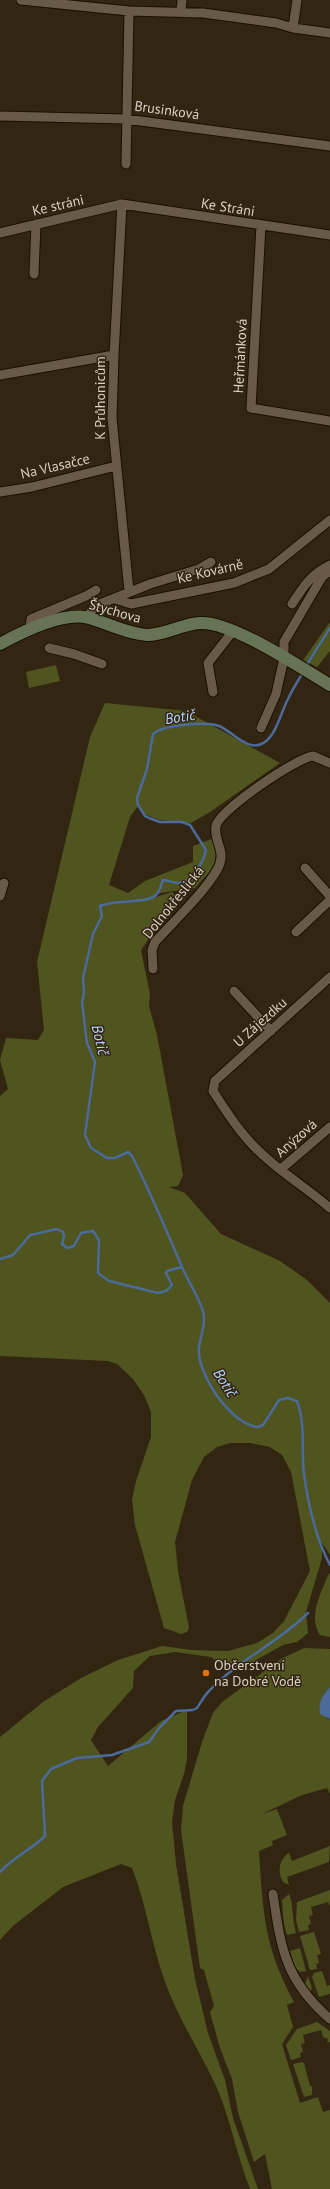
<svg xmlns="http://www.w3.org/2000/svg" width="330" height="2189" viewBox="0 0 330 2189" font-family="'PT Sans',sans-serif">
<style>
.green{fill:#50541f}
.water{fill:#4a6b9b}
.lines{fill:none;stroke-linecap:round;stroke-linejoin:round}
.stream{stroke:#4a6b9b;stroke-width:2.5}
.street-casing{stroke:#1a0f01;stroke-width:11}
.secondary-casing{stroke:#1a0f01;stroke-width:14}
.street{stroke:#685a46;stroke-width:9}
.secondary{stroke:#667354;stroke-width:12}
.food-dot{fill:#e8710a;stroke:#322613;stroke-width:1.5}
.labels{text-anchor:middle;stroke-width:3;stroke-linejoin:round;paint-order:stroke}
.street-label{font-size:14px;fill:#d9d1c5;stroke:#322613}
.poi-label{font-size:14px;fill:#d9d1c5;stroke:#322613;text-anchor:start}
.water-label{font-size:15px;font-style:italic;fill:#b2d0fc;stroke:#322613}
</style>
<rect width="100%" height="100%" fill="#322613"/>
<path class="green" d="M330,622v29l-13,16 -14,-7z
M56,665l4,16 -31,7 -3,-16z
M105,703l81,8 94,52 -70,49 -19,11 -31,-3 -14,-5 -8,-9 -8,11 -21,68 19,8 17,-12 48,-19v-16l21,-8 2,15 -2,14 -19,21 -35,5 -7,5 19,-6 7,8 -23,28 -15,22 9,44 -1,12 8,29 26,140 -5,11 -9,1 16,6 36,41 59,27 27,19 23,23v252l-8,-12v15l-16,54 2,21 -11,9 -14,3 -32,18 -26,4 -14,-10 -36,-5 -25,4 -16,15 -1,17 -35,39 -7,13 17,26 53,-45 26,-11v49l-3,15 -9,26 -3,22 4,42 19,115 13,54 17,47 8,38 25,71h-8c-13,-33 -19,-68 -33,-101 -17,-37 -40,-71 -53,-109 -13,-37 -18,-76 -32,-111l-11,-4 -58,23 -50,39 -13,14v-203l43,-35 38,-24 37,-18 44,-14 29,4 37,1 29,-8 16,-10 11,-12 26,-50 -19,-99 -9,-17 -12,-8 -20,-4h-20l-13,4 -13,10 -12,23 -17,62 3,29 11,57 -2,4 -6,2 -17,-6 -29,-103 -3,-25 4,-19 15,-44v-25l-7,-17 -11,-16 -16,-15 -9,-3 -108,-5v-260l8,-7 -8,-29 6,-22 32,2 6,-10 -7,-68 53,-225z
M330,1573v64l-10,-2c-10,-15 -3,-33 3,-48 3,-5 3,-10 7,-14z
M304,1648l26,1v38l-6,6 3,26h3v75l-3,-6 -25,7 -40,19 15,-5 10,26 -15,6 1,4 -14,6c4,61 5,96 35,151l-7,3 6,22 -11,17 18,59 18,-6 5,15 7,-2v79h-58l-7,-35 -11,8 -16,-50 -6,-33 -12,-31 -10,-36 4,-6 -10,-36 -4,-2 -19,-138 2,-24 19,-64 11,-29 9,-11 59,-43z
M330,1846l-1,16 -42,15 2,8 -6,-3c-6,-10 -4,-23 6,-29l3,8z
M330,1890v16l-2,-4 -17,5 2,8 -4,1 2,8 -3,1 1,5 -10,2 -3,-12 1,-18z
M289,1894c5,12 3,26 7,39l-9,2c-4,-11 -4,-23 -5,-35z
M314,1932l7,22 -4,1 2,8 -3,1 1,5 -7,1 -10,-34z
M300,1948l6,23 -6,1 -5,-5 -5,-16z
M322,1971l5,15 3,-1v9l-11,3 -7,-20 2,-4z
M308,1976l4,12 -2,4 -5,-8z
M317,2022l13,9v11l-3,1 1,-4 -5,-2 -2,-7 -18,5 2,8 -4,1 2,8 -3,1 1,4 -10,3 -5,-15 11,-16z
M302,2062l2,1 6,23h2v9l-8,2 -11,-33z"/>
<path class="water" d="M330,1687v32l-10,-5c-2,-11 2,-19 10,-27z"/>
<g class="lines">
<path class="stream" d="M306,666l24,-38
M303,672c-5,9 -11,18 -15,27 -7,13 -11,34 -23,43 -16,12 -33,-11 -46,-16 -13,-5 -56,-1 -66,8l-6,35 -10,29 1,7 7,11 4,2 11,4h22l8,3 16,25c-3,12 -13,33 -28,33 -5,0 -9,-3 -15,-3 -2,5 -3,12 -7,15 -9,9 -41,4 -56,11l2,10 -9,18 -10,44 1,16 -2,8 5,41 8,19 -10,73 6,13 16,10h8l13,-6 4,4c18,36 34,73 50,111 6,14 16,29 21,44 3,13 -2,23 -4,36 -3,26 32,78 59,80l5,-2 16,-25 9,-2 9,3c9,24 4,49 7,73 4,29 12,65 26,91
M0,1259l13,-4 17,-20 27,-6 6,3 1,5 -2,7 5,4 7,-2 7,-13 12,-2 6,9 -1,33 11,8 49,12 8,-2 6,-6 -6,-12 1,-2 15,-4
M0,1872c13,-15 31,-22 45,-36l-3,-55 9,-12 26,-11 35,-3 37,-13 11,-15 16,-16 17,-1 4,-2c4,-6 7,-12 12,-17 29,-31 69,-48 99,-78"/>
<defs>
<path id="street" d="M21,0l108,11 74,2 73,10 17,5 37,5
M181,12l1,-12
M293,28l4,-28
M0,116l126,3 204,27
M126,164l3,-153
M122,204l-8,151 -2,63 17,173
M261,226l-10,182 79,13
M0,233l122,-29 208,31
M34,274l2,-50
M0,375l114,-20
M0,492l32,-5 84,-21
M115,599l16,5 103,-21 35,-14 61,-49
M292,604c11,-17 19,-30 38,-39
M87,617l8,-11 55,-22 49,-15 12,-7
M30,630l1,-11 55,-23 10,-6
M49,648l25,6 28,10
M213,692l-5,-29 25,-32
M261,728l15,-34 8,-36v-16l38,-65 8,-6
M305,868l25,28
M0,896l4,-13
M296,932l34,-32
M153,969l-1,-19 3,-8c19,-21 48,-48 62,-72 11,-19 -4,-28 -1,-44 3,-16 82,-69 97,-70l17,7
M330,977l-115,104 -2,10c11,17 22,35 36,50 23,26 54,44 81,67
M234,991l37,40
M281,1169l49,-42
M273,1894c8,56 13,87 57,125"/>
<path id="secondary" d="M0,644c22,-12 64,-33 89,-26 18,5 39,16 58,17 18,0 35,-11 53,-12 32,-2 101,45 130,62"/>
</defs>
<use href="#street" class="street-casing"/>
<use href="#secondary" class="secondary-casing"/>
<use href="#street" class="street"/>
<use href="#secondary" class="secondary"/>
</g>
<circle class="food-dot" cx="206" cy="1673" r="4"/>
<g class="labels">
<g class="street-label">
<text transform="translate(167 110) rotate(8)" y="5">Brusinková</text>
<text transform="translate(58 205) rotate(-13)" y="5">Ke stráni</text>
<text transform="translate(228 207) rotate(9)" y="5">Ke Stráni</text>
<text transform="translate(240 356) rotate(-87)" y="5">Heřmánková</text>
<text transform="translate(100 398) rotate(-90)" y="5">K Průhonicům</text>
<text transform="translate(55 466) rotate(-13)" y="5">Na Vlasačce</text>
<text transform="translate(210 571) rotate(-13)" y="5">Ke Kovárně</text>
<text transform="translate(115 611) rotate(16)" y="5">Štychova</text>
<text transform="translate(173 902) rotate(-51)" y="5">Dolnokřeslická</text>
<text transform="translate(260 1022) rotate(-42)" y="5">U Zájezdku</text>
<text transform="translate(296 1138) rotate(-41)" y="5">Anýzová</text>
</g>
<g class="poi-label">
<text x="214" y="1670">Občerstvení<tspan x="214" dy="16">na Dobré Vodě</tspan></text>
</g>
<g class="water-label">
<text transform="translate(180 717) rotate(-9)" y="5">Botič</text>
<text transform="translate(100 1040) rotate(76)" y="5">Botič</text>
<text transform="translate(225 1383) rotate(58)" y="5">Botič</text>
</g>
</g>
</svg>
